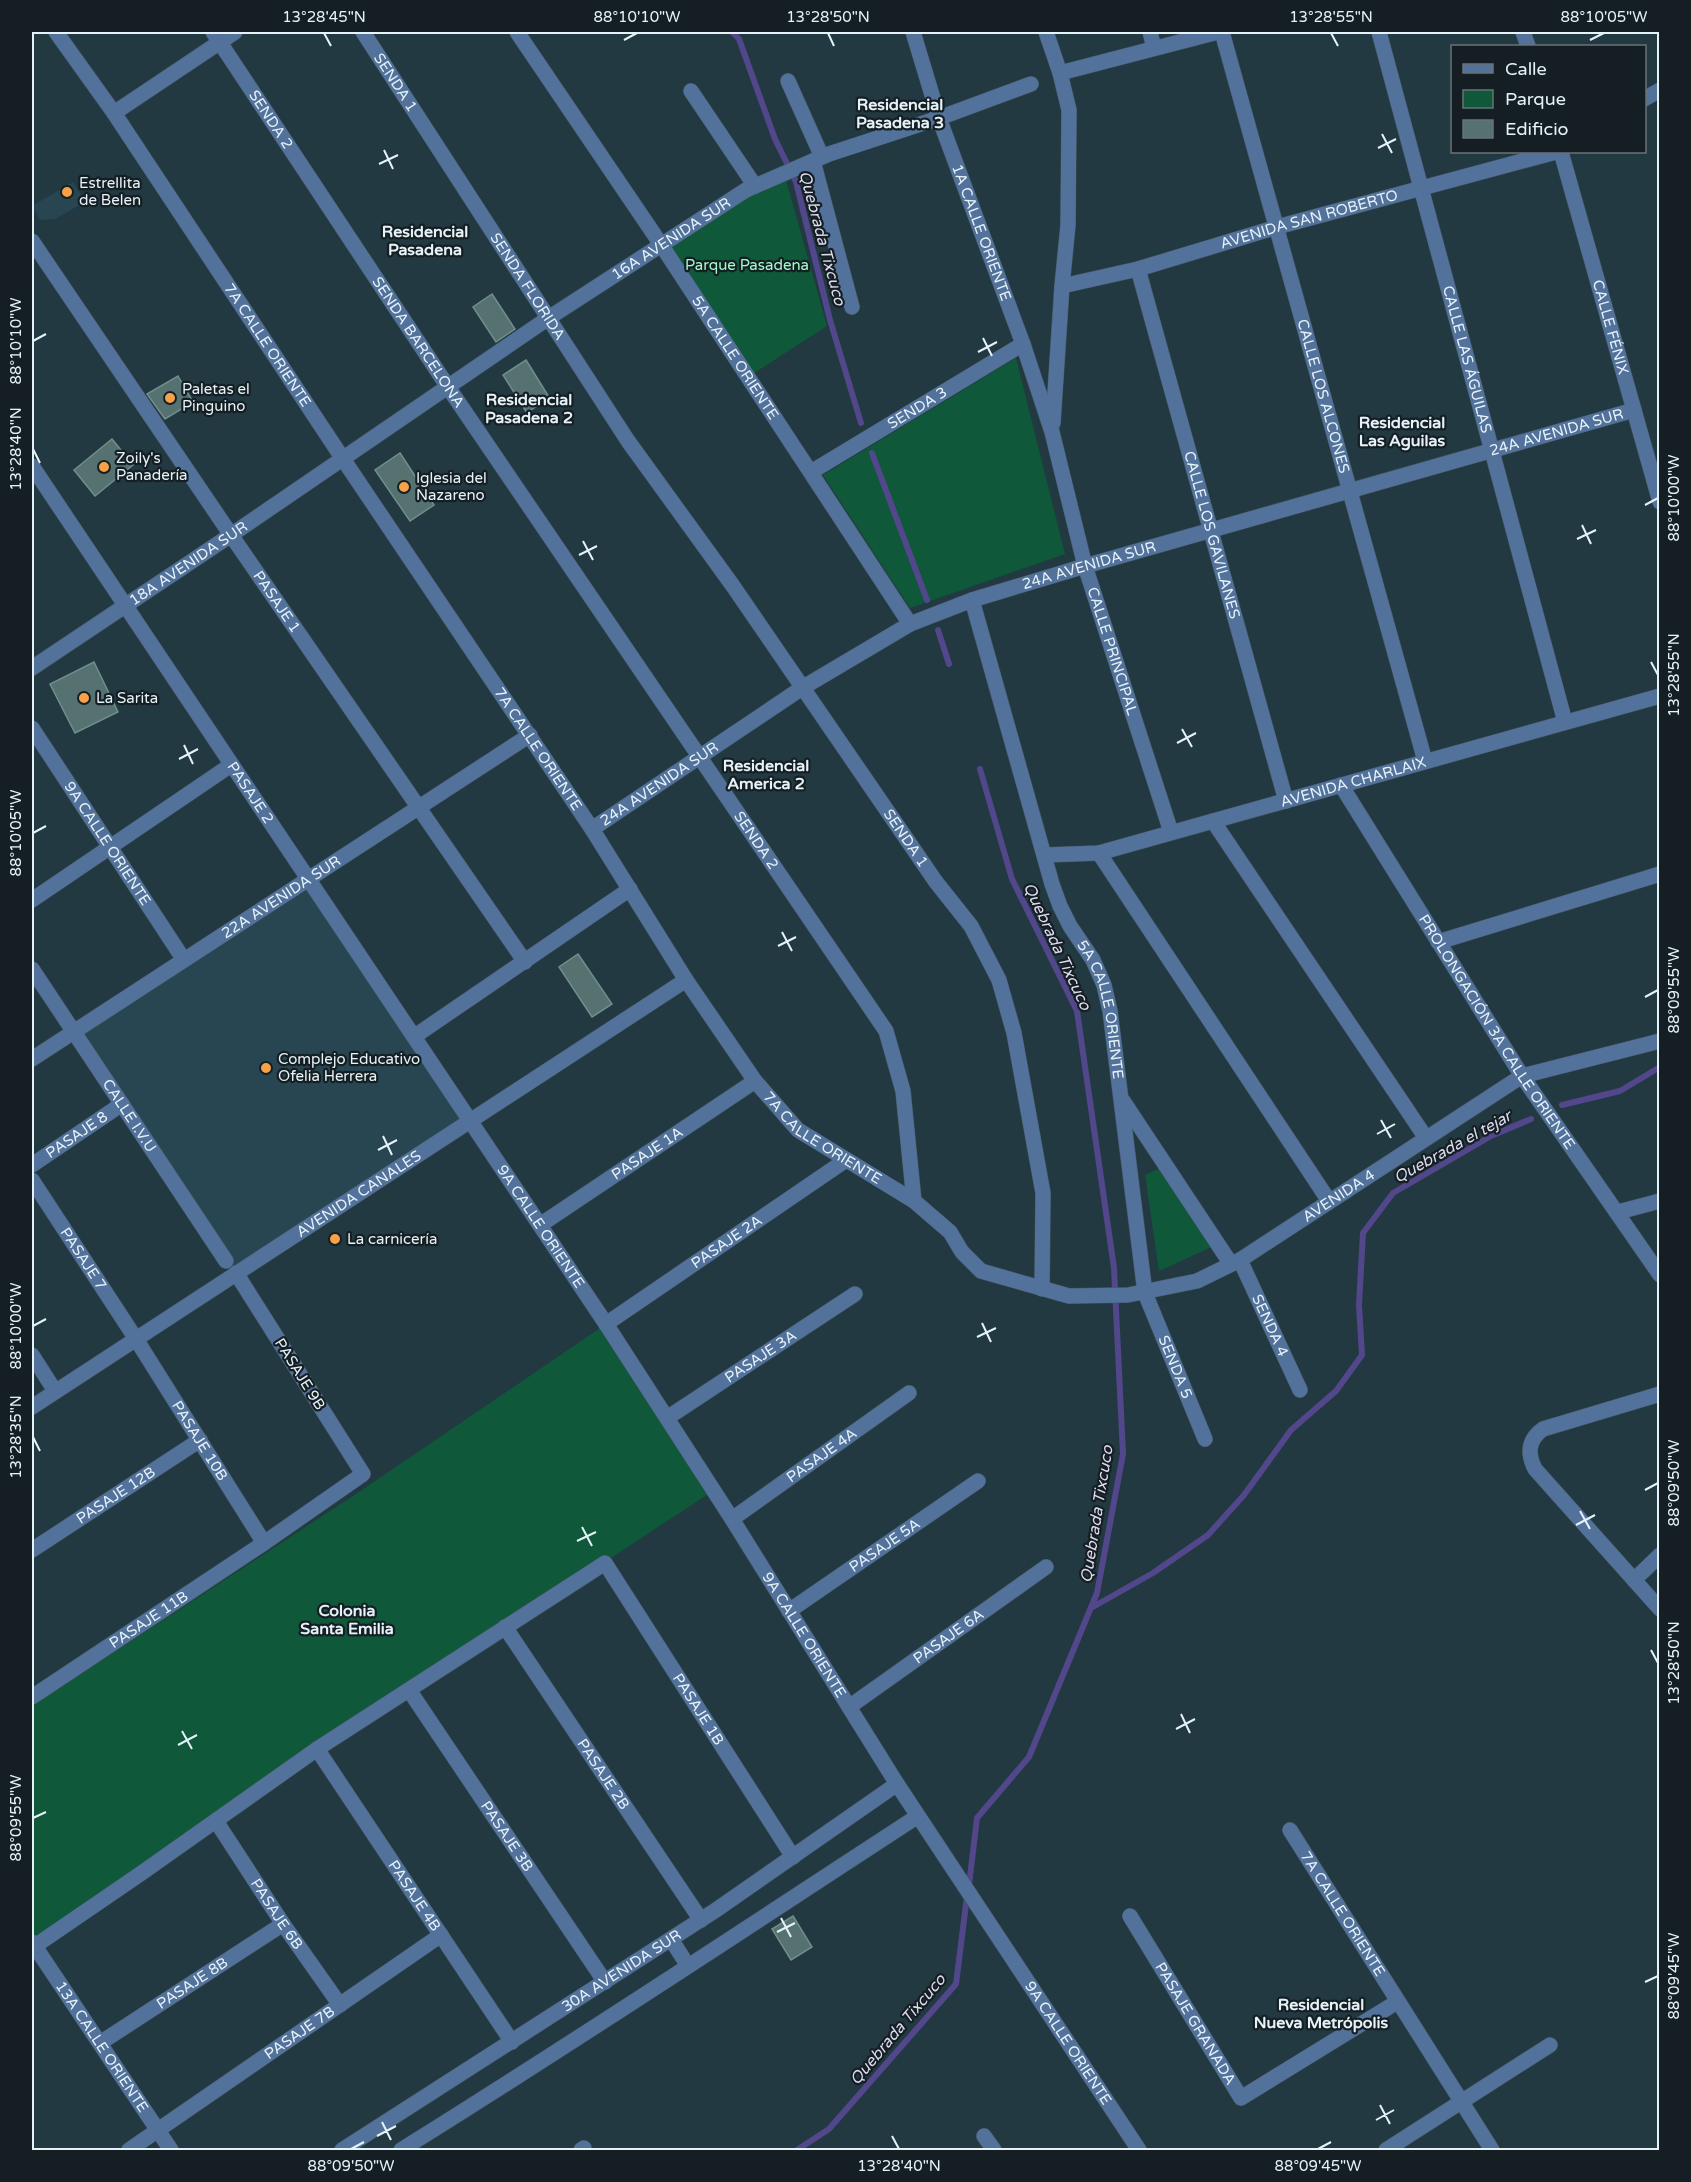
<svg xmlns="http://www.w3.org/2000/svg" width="1691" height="2182" viewBox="0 0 1691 2182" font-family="'Varela Round',sans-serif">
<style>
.built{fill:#284652}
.green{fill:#0f583a}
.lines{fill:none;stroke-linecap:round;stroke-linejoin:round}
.stream{stroke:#52478b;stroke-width:6}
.building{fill:#557170;stroke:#718e8d;stroke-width:1.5}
.minor-casing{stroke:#41575f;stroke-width:16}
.minor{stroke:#52719b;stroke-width:15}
.ticks{fill:none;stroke:#e5f2f8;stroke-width:2}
.poi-dot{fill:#f7a149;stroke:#151f23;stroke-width:2}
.labels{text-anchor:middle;stroke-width:4.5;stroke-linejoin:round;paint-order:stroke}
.street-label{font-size:15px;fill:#e5f2f8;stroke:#151f23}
.poi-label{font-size:15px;fill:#e5f2f8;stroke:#151f23;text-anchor:start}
.park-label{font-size:15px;fill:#a0fbca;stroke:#151f23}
.neighbourhood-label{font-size:16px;font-weight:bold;fill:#e5f2f8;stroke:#151f23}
.water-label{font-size:16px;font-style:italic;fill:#dcdbef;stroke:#151f23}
.neatline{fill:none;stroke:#e5f2f8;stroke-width:2}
.ticks-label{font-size:15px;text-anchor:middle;fill:#e5f2f8}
</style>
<rect width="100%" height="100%" fill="#223942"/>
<path class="built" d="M73,182l12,20 -30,17 -15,1 -8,-14z
M308,879l162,242 -234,152 -162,-241z"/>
<path class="green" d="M784,173l43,153 -79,51 -86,-131z
M1016,358l49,196 -155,54 -87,-133z
M1158,1169l58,76 -57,26 -14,-96z
M606,1324l110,165 -271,178 -413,275v-236l327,-214z"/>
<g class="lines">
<path class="stream" d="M732,32l7,7 36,100 21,43 34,138 31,103
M872,453l55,147
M938,630l11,34
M1562,1105l58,-14 40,-24
M1091,1608l62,-35 55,-38 36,-40 47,-65 45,-39 26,-36 -3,-50 4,-72 30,-40 98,-57 40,-17
M969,1885l8,-67 52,-61 68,-164 26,-139 -9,-186 -37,-257 -65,-132 -32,-110
M797,2150l32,-21 127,-145 11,-88"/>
</g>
<path class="building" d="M492,294l23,35 -19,13 -23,-35z
M526,360l23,37 -22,16 -24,-38z
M178,376l15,26 -28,17 -18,-25z
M112,439l21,26 -38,31 -21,-26z
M400,453l34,52 -24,16 -35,-51z
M94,662l24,50 -43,21 -25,-49z
M578,954l34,50 -20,13 -33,-50z
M793,1916l19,31 -21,13 -19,-31z"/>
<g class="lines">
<defs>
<g id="minor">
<path id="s1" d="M56,32l58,81 229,346 249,370 94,151 69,101 43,49 116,71 36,31 12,20 19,19 88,25 59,-1 69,-14 43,-21 282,-184 138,-35"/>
<path id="s2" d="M213,32l235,355 438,644 17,60 11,110"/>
<path id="s3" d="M363,32l265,409 105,145 203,296 35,44 28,54 15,53 29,160 -1,96"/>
<path id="s4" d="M517,32l145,214 248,378"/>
<path id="s5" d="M913,32l26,86 84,226 29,88 33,134 86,266"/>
<path d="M1046,32l14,41 9,37 -1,115 -6,61 -9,137"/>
<path d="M1150,32l4,16"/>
<path id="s6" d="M1222,32l203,729"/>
<path id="s7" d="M1379,32l186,690"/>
<path d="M1523,32l5,14"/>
<path d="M1060,73l158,-41"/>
<path d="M788,81l34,76"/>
<path d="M691,91l64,95"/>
<path d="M1644,99l16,-9"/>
<path d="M114,113l121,-81"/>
<path id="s8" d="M1561,152l99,350"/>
<path d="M813,161l39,146"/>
<path id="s9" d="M32,241l199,294 294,427"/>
<path id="s10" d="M1138,269l148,532"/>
<path id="s11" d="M1062,286l76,-17 139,-42 279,-75"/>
<path id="s12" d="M32,466l574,858 126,195 165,265 242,366"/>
<path id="s13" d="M811,472l212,-128"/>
<path id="s14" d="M972,600l80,284 8,22 10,20 23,34 11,25 6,26 35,282 60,146"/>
<path id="s15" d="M32,668l199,-133 316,-216 199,-129 83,-36 110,-36 92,-34"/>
<path id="s16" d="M32,728l152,232"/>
<path id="s17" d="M1341,785l181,291 138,199"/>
<path d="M1213,821l213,317"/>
<path id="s18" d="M592,829l210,-141 108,-64 62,-24 113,-34 549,-156"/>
<path d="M1099,853l230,348"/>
<path id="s19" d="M1045,855l54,-2 561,-157"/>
<path d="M32,900l199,-135"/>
<path d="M1438,942l222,-68"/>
<path id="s20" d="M32,969l194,292"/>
<path d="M415,1036l215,-147"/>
<path id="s21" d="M32,1059l498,-324"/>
<path d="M1123,1101l108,163"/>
<path id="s22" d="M32,1165l90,-61"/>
<path id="s23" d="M32,1180l104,159 128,204"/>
<path d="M1618,1212l42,-11"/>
<path id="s24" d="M540,1225l215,-144"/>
<path id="s25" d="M1240,1260l60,130"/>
<path id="s26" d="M606,1324l240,-164"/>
<path d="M32,1355l23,36"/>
<path d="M1660,1394l-117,35c-15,11 -16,24 -8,40l125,140"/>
<path id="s27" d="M32,1407l654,-427"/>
<path id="s28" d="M667,1418l188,-124"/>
<path id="s29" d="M732,1519l177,-126"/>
<path id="s30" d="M32,1550l168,-110"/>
<path d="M1634,1580l26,-25"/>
<path id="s31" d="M789,1611l189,-130"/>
<path id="s32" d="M505,1627l196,293"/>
<path id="s33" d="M409,1690l196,292"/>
<path id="s34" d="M32,1697l232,-154 99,-69 -127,-201"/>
<path id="s35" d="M849,1707l197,-140"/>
<path id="s36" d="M317,1749l195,293"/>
<path id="s37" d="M216,1821l67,103 57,81"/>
<path id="s38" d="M1290,1830l202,320"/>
<path id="s39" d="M1130,1916l111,182 156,-96"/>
<path d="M671,1939l17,27"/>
<path id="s40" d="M32,1942l139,208"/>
<path id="s41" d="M32,1948l111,-76 174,-123 288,-186 188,294"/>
<path id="s42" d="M100,2043l183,-119"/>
<path d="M984,2136l10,14"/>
<path id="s43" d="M129,2150l312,-215"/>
<path id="s44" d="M342,2150l374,-240 181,-126"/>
<path d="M401,2150c174,-108 345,-222 517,-334"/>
<path d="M581,2150l3,-2"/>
<path d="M1386,2150l164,-105"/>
</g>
</defs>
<use href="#minor" class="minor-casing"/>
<use href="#minor" class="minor"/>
</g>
<path class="ticks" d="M324,33l7,13M828,33l6,13M1331,33l7,13M624,40l13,-7M1590,40l14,-7M1382,134l10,19M1378,148l18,-9M384,150l9,19M379,164l19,-9M983,338l9,18M33,341l13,-7M978,352l19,-10M33,449l7,14M1645,505l13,-7M1582,525l9,19M1577,539l19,-9M583,541l10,19M579,555l18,-9M1651,662l7,13M1182,729l10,18M1177,743l19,-10M184,745l9,19M179,759l19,-10M33,833l13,-7M782,932l10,19M778,946l18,-9M1645,997l13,-7M1381,1120l10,18M1377,1134l18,-10M383,1136l9,19M378,1150l19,-10M982,1323l9,19M33,1326l13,-7M977,1337l19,-9M33,1437l7,14M1645,1490l13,-7M1580,1511l10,18M1576,1525l19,-10M582,1527l10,19M577,1541l19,-9M1651,1650l7,13M1181,1714l9,19M1176,1729l19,-10M182,1731l10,18M178,1745l19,-10M33,1818l13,-6M781,1918l10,19M777,1932l18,-9M1645,1982l13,-6M1380,2105l10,19M1376,2120l18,-10M382,2122l9,18M377,2136l19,-10M892,2136l7,13M351,2149l13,-7M1318,2149l13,-7"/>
<g class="poi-dot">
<circle cx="67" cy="192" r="6"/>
<circle cx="170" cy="398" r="6"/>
<circle cx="104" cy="467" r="6"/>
<circle cx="404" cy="487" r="6"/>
<circle cx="84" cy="698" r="6"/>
<circle cx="266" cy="1068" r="6"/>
<circle cx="335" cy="1239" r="6"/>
</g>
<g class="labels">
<g class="street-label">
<text dy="5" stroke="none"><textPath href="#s3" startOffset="60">SENDA 1</textPath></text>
<text dy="5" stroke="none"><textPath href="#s2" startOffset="105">SENDA 2</textPath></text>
<text dy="5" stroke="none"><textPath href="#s11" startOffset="256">AVENIDA SAN ROBERTO</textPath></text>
<text dy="5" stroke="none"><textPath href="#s5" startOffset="212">1A CALLE ORIENTE</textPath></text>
<text dy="5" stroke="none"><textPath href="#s15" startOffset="770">16A AVENIDA SUR</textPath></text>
<text dy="5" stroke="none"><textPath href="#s3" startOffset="303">SENDA FLORIDA</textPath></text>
<text dy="5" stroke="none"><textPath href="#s8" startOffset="182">CALLE FÉNIX</textPath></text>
<text dy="5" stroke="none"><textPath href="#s2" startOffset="372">SENDA BARCELONA</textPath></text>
<text dy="5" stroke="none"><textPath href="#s1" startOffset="378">7A CALLE ORIENTE</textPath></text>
<text dy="5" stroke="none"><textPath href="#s4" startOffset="392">5A CALLE ORIENTE</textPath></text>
<text dy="5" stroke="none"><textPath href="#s7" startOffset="339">CALLE LAS ÁGUILAS</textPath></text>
<text dy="5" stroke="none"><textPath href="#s6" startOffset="378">CALLE LOS ALCONES</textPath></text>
<text dy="5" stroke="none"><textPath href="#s13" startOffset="124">SENDA 3</textPath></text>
<text dy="5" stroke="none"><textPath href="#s18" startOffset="1053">24A AVENIDA SUR</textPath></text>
<text dy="5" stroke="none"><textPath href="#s10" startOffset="276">CALLE LOS GAVILANES</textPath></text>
<text dy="5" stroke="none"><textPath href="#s15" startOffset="188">18A AVENIDA SUR</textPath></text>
<text dy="5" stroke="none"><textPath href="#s18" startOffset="567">24A AVENIDA SUR</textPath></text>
<text dy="5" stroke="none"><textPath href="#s9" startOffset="436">PASAJE 1</textPath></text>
<text dy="5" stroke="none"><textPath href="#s5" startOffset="651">CALLE PRINCIPAL</textPath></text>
<text dy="5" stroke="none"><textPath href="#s1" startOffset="864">7A CALLE ORIENTE</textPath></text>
<text dy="5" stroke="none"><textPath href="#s19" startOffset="318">AVENIDA CHARLAIX</textPath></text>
<text dy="5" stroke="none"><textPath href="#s18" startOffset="81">24A AVENIDA SUR</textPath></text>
<text dy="5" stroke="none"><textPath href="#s12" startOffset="393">PASAJE 2</textPath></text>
<text dy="5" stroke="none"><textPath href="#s3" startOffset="972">SENDA 1</textPath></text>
<text dy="5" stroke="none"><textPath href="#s2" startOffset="974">SENDA 2</textPath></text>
<text dy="5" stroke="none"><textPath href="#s16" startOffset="138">9A CALLE ORIENTE</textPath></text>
<text dy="5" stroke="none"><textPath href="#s21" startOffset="297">22A AVENIDA SUR</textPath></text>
<text dy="5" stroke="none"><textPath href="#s14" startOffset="432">5A CALLE ORIENTE</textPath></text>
<text dy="5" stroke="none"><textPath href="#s17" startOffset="292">PROLONGACIÓN 3A CALLE ORIENTE</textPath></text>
<text dy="5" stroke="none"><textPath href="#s20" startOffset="176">CALLE I.V.U</textPath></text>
<text dy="5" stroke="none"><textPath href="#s22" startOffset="54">PASAJE 8</textPath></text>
<text dy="5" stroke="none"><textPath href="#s1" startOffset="1350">7A CALLE ORIENTE</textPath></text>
<text dy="5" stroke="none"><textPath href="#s24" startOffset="129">PASAJE 1A</textPath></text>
<text dy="5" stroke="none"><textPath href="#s27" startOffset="390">AVENIDA CANALES</textPath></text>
<text dy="5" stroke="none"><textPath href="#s1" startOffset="1946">AVENIDA 4</textPath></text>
<text dy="5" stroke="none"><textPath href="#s12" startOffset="915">9A CALLE ORIENTE</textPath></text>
<text dy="5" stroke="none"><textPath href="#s26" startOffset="146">PASAJE 2A</textPath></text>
<text dy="5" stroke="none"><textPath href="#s23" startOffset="94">PASAJE 7</textPath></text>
<text dy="5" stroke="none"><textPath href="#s25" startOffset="72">SENDA 4</textPath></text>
<text dy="5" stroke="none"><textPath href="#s28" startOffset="112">PASAJE 3A</textPath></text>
<text dy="5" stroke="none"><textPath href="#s14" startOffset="800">SENDA 5</textPath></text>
<text transform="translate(300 1374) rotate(58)" y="5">PASAJE 9B</text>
<text dy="5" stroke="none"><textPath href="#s23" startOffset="310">PASAJE 10B</textPath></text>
<text dy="5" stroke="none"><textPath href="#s29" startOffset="110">PASAJE 4A</textPath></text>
<text dy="5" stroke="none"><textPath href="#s30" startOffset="100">PASAJE 12B</textPath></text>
<text dy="5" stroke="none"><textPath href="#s31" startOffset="116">PASAJE 5A</textPath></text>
<text dy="5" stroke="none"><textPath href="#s34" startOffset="140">PASAJE 11B</textPath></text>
<text dy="5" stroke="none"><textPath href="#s12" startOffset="1401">9A CALLE ORIENTE</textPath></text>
<text dy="5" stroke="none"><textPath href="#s35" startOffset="122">PASAJE 6A</textPath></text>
<text dy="5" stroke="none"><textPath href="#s41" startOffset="864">PASAJE 1B</textPath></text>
<text dy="5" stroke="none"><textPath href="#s32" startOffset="177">PASAJE 2B</textPath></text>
<text dy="5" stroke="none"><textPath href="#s33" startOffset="176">PASAJE 3B</textPath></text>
<text dy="5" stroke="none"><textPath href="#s36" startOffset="176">PASAJE 4B</textPath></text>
<text dy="5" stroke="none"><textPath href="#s37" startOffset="111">PASAJE 6B</textPath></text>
<text dy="5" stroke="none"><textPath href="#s38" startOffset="99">7A CALLE ORIENTE</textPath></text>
<text dy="5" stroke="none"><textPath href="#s44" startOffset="332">30A AVENIDA SUR</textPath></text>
<text dy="5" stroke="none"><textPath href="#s42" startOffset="110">PASAJE 8B</textPath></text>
<text dy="5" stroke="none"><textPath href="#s39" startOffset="126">PASAJE GRANADA</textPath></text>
<text dy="5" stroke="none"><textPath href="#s43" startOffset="207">PASAJE 7B</textPath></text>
<text dy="5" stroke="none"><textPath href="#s12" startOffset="1887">9A CALLE ORIENTE</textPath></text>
<text dy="5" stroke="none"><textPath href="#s40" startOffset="126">13A CALLE ORIENTE</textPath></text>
</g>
<g class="poi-label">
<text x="79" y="188">Estrellita<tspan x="79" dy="17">de Belen</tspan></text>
<text x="182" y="394">Paletas el<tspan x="182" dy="17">Pinguino</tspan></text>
<text x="116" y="463">Zoily's<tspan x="116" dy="17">Panadería</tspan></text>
<text x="416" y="483">Iglesia del<tspan x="416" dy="17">Nazareno</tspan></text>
<text x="96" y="703">La Sarita</text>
<text x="278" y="1064">Complejo Educativo<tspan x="278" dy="17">Ofelia Herrera</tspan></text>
<text x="347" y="1244">La carnicería</text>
</g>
<g class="park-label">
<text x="747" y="270">Parque Pasadena</text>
</g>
<g class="neighbourhood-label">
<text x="900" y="110">Residencial<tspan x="900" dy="18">Pasadena 3</tspan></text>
<text x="425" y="237">Residencial<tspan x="425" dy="18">Pasadena</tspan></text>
<text x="529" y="405">Residencial<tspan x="529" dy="18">Pasadena 2</tspan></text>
<text x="1402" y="428">Residencial<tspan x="1402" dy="18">Las Aguilas</tspan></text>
<text x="766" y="771">Residencial<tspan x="766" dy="18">America 2</tspan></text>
<text x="347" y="1616">Colonia<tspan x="347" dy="18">Santa Emilia</tspan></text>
<text x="1321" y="2010">Residencial<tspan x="1321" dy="18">Nueva Metrópolis</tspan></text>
</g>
<g class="water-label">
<text transform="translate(823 238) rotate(75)" y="6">Quebrada Tixcuco</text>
<text transform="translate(1058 946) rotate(65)" y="6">Quebrada Tixcuco</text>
<text transform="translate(1452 1146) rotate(-29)" y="6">Quebrada el tejar</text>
<text transform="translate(1096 1514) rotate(-81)" y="6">Quebrada Tixcuco</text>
<text transform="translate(897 2029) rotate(-50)" y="6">Quebrada Tixcuco</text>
</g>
</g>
<rect width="1691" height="2182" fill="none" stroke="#151f23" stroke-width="66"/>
<rect x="1451" y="45" width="195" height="108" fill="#151f23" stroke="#687378" stroke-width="1.5"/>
<rect x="1463" y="64" width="30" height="9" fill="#52719b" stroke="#687378" stroke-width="1.5"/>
<text x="1505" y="75" font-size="18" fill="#e5f2f8">Calle</text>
<rect x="1463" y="90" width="30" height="18" fill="#0f583a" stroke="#687378" stroke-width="1.5"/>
<text x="1505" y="105" font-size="18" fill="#e5f2f8">Parque</text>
<rect x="1463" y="120" width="30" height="18" fill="#557170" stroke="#687378" stroke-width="1.5"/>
<text x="1505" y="135" font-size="18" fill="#e5f2f8">Edificio</text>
<rect x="33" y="33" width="1625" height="2116" class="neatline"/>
<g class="ticks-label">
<text x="324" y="22">13°28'45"N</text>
<text x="637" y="22">88°10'10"W</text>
<text x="828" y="22">13°28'50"N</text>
<text x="1331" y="22">13°28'55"N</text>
<text x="1604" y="22">88°10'05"W</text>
<text transform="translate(16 341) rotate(-90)" y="5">88°10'10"W</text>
<text transform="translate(16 449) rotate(-90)" y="5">13°28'40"N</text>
<text transform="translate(1674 498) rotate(-90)" y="5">88°10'00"W</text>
<text transform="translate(1674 675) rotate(-90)" y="5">13°28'55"N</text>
<text transform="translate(16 833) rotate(-90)" y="5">88°10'05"W</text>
<text transform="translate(1674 990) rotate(-90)" y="5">88°09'55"W</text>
<text transform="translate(16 1326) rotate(-90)" y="5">88°10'00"W</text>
<text transform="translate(16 1437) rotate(-90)" y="5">13°28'35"N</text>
<text transform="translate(1674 1483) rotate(-90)" y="5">88°09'50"W</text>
<text transform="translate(1674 1663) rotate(-90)" y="5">13°28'50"N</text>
<text transform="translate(16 1818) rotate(-90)" y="5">88°09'55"W</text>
<text transform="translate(1674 1976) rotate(-90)" y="5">88°09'45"W</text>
<text x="351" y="2171">88°09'50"W</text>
<text x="899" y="2171">13°28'40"N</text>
<text x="1318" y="2171">88°09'45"W</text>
</g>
</svg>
